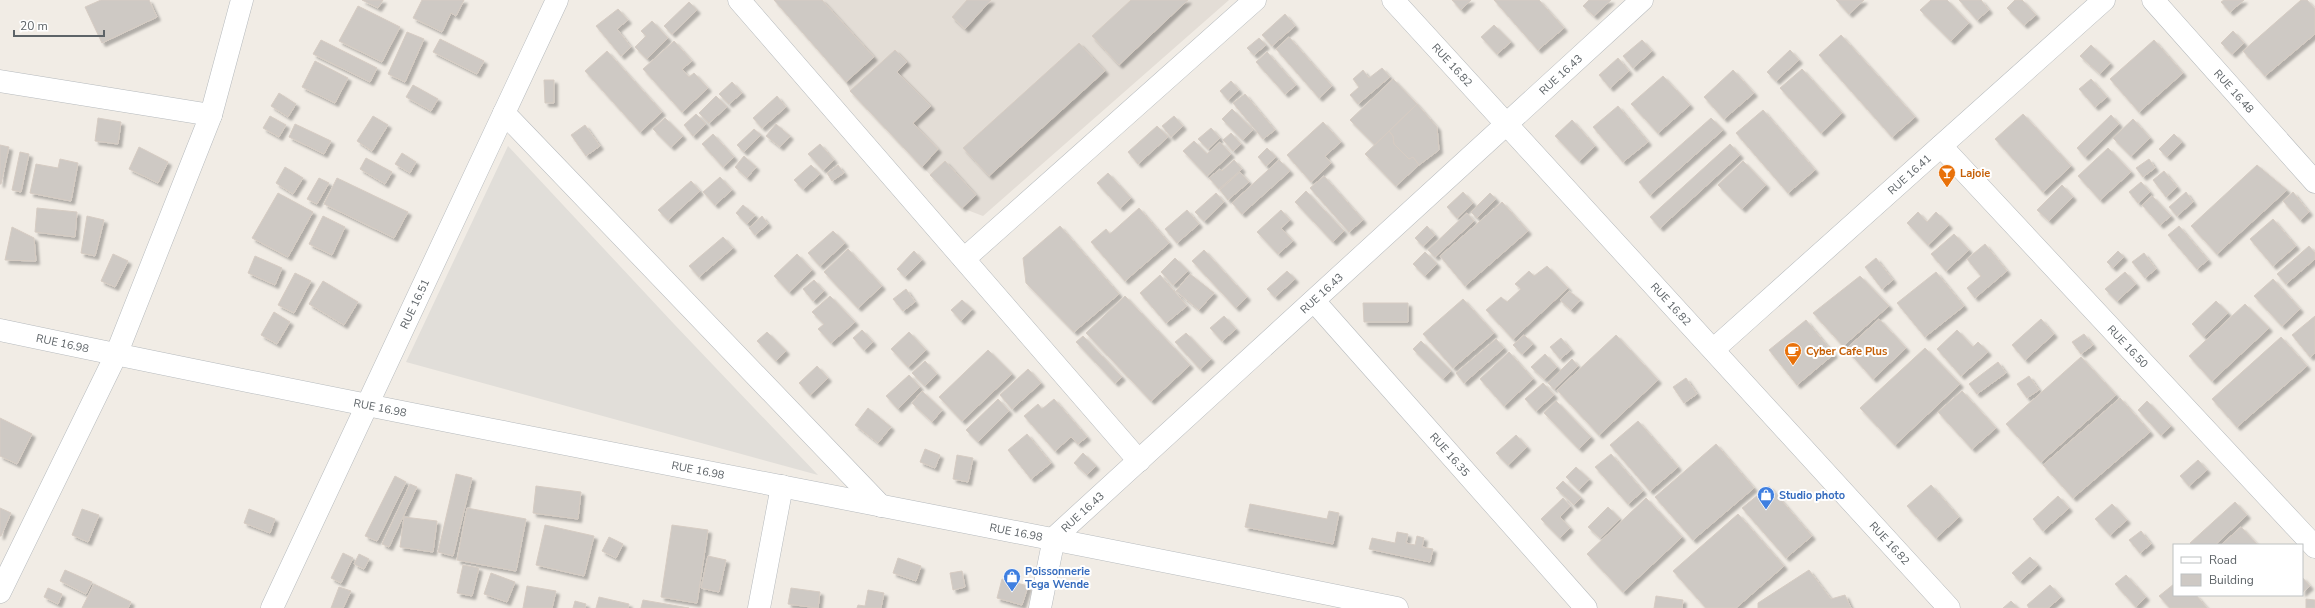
<svg xmlns="http://www.w3.org/2000/svg" width="2315" height="608" viewBox="0 0 2315 608" font-family="'Nunito Sans',sans-serif">
<style>
.industrial{fill:#e1ded9}
.education{fill:#e3ddd6}
.building{fill:#cec9c4;stroke:#d6ccc3;filter:url(#shadow)}
.lines{fill:none;stroke-linecap:round;stroke-linejoin:round}
.minor-casing{stroke:#b6babd;stroke-width:23}
.minor{stroke:#fff;stroke-width:22}
.labels{text-anchor:middle;stroke-width:4;stroke-linejoin:round;paint-order:stroke}
.street-label{font-size:11px;fill:#5d6367;stroke:#fff}
.food-label{font-size:11px;font-weight:bold;fill:#c56008;stroke:#fff;text-anchor:start}
.shop-label{font-size:11px;font-weight:bold;fill:#366cbe;stroke:#fff;text-anchor:start}
</style>
<defs>
<filter id="shadow"><feDropShadow dx="3.5" dy="3.5" stdDeviation="1" flood-color="#0004"/></filter>
</defs>
<rect width="100%" height="100%" fill="#f1ece5"/>
<path class="industrial" d="M508,146l166,178 144,151 -412,-113z"/>
<path class="education" d="M774,0h455l-246,216 -21,-8 -112,-117 -4,-9z"/>
<path class="building" d="M101,0h48l8,17 -55,26 -17,-36z
M362,0h21l-5,8z
M422,0h42l-8,16 -5,-3 -9,19 -29,-14z
M774,0h48l52,57 -28,25z
M967,0h24l-26,29 -13,-12z
M1131,0h57l-69,65 -27,-29z
M1452,0h19l-10,10z
M1494,0h45l25,28 -26,22z
M1589,0h22l-17,16 -11,-10z
M1836,0h28l-15,14z
M1931,0h16l22,23 -18,18 -31,-31z
M1959,0h22l8,10 -12,10z
M2015,0h7l14,15 -12,10 -17,-17z
M2224,0h20l-14,12 -9,-10z
M2301,0h6l8,9v25l-50,42 -22,-25z
M689,2l8,8 -25,24 -8,-8z
M358,6l42,21 -18,35 -43,-21z
M618,9l10,11 -11,9 14,18 -10,9 -25,-30z
M1285,14l10,12 -23,20 -10,-11z
M652,21l16,17 -21,21 -12,-12 11,-11 -5,-5z
M1494,25l17,17 -14,12 -16,-17z
M2233,31l11,12 -12,11 -11,-11z
M407,32l17,7 -19,43 -17,-8z
M1841,35l74,82 -23,20 -73,-82z
M1289,37l43,49 -13,12 -43,-49z
M1259,38l7,7 -12,10 -7,-7z
M440,39l44,22 -7,13 -44,-22z
M321,40l56,28 -7,14 -57,-28z
M1642,40l10,11 -19,17 -10,-12z
M2154,40l29,33 -44,39 -29,-33z
M674,41l18,20 -10,8 7,8 5,-4 14,15 -26,24 -39,-43z
M1079,43l26,28 -116,105 -26,-28z
M2091,45l19,18 -10,11 -20,-18z
M895,50l12,12 -10,10 34,34 -18,17 25,26 -16,18 -72,-76z
M1790,50l9,10 -23,21 -9,-9z
M607,51l55,61 -22,20 -55,-61z
M1267,52l29,33 -11,9 -29,-32z
M1618,58l11,13 -19,17 -11,-13z
M315,61l33,17 -13,25 -33,-16z
M1382,68l8,9 -32,27 -8,-9 9,-8 -6,-8 10,-9 6,8z
M1802,69l40,44 -21,20 -41,-45z
M1733,70l21,23 -30,26 -20,-22z
M1663,76l27,29 -32,28 -27,-29z
M1393,79l24,25 -42,41 -25,-25z
M2091,79l16,18 -12,10 -16,-18z
M544,80h10v23h-9z
M1231,81l8,9 -11,10 -8,-9z
M732,82l10,11 -13,11 -10,-10z
M413,85l25,14 -7,12 -25,-14z
M279,93l17,11 -8,13 -17,-11z
M1245,94l30,36 -12,9 -30,-36z
M716,96l11,11 -18,16 -10,-10z
M777,96l9,11 -24,21 -9,-10z
M1417,104l20,23 2,23 -20,15 -6,-8 -4,2 -15,-15 -1,-8 -4,-5z
M1618,106l30,36 -25,20 -30,-35z
M1232,109l21,21 -10,10 -21,-21z
M1763,110l52,60 -27,23 -52,-60z
M696,114l10,10 -13,12 -9,-11z
M2023,114l48,52 -28,26 -48,-53z
M2111,115l8,9 -34,33 -8,-9z
M270,116l16,9 -7,12 -16,-9z
M373,116l15,9 -16,26 -15,-10z
M1174,116l9,10 -12,11 -9,-11z
M98,118l23,4 -3,22 -23,-3z
M665,118l18,18 -12,11 -18,-18z
M1711,118l12,12 -73,65 -11,-13z
M2133,119l17,19 -19,18 -18,-18z
M1572,120l23,26 -16,15 -24,-25z
M1323,122l18,20 -16,14 6,7 -20,19 -24,-27z
M295,124l36,17 -7,13 -35,-17z
M776,124l14,12 -10,11 -14,-11z
M585,125l15,21 -14,10 -15,-21z
M1157,126l11,11 -30,27 -10,-12z
M1211,128l9,10 -12,11 -10,-10z
M754,129l7,6 -17,17 -7,-7z
M1389,131l4,5 1,8 15,15 4,-2 6,8 -23,21 -31,-32z
M1231,133l10,11 -8,7 -10,-11z
M713,134l21,23 -11,10 -21,-23z
M2174,134l8,8 -15,15 -8,-8z
M1194,141l13,13 13,-12 11,12 -24,22 -24,-25z
M820,144l14,16 -11,10 -15,-16z
M1730,144l10,11 -80,73 -10,-11z
M0,145l9,2 -8,37h-1z
M139,147l29,15 -10,21 -29,-14z
M1267,148l9,9 -10,9 -8,-9z
M2108,148l23,24 -31,28 -22,-24z
M20,152l9,2 -8,38 -9,-2z
M402,153l14,9 -6,11 -15,-9z
M744,156l12,11 -9,11 -12,-11z
M366,158l26,14 -7,12 -25,-15z
M60,159l18,4 -7,38 -41,-8 6,-29 22,4z
M2149,159l6,9 -12,9 -7,-9z
M1234,160l8,9 -23,20 -10,-11 11,-9 2,2z
M1279,160l11,11 -48,43 -10,-11z
M945,161l31,34 -14,13 -32,-33z
M1743,161l23,24 -24,24 -24,-24z
M811,165l9,9 -17,15 -9,-9z
M838,165l6,8 -12,8 -5,-8z
M2257,165l30,25 -70,64 -26,-28z
M285,167l18,11 -10,16 -17,-11z
M2164,171l13,16 -11,10 -13,-17z
M1240,172l9,10 -21,18 -8,-10z
M1108,173l23,25 -11,10 -23,-25z
M1324,176l39,44 -14,12 -39,-44z
M720,177l12,13 -17,15 -12,-13z
M319,178l10,5 -12,21 -10,-5z
M337,178l71,34 -14,26 -70,-34z
M691,181l9,10 -32,29 -10,-10z
M2141,182l9,10 -12,11 -9,-11z
M2062,185l11,12 -24,24 -12,-11z
M1306,191l38,40 -11,11 -38,-40z
M1463,192l10,11 -16,15 -10,-11z
M2186,192l7,10 -16,14 -8,-9z
M2293,192l16,20 -9,8 -17,-19z
M278,193l35,19 -25,45 -36,-19z
M1216,193l8,9 -20,19 -9,-9z
M1490,193l6,6 -19,19 -6,-6z
M2152,196l19,20 -11,9 -18,-20z
M1502,202l26,29 -63,55 -25,-30z
M743,205l12,10 -8,9 -11,-11z
M37,208l40,4 -2,25 -40,-5z
M1139,208l30,35 -44,38 -34,-39 15,-13 4,5z
M1187,210l12,14 -22,19 -12,-14z
M1281,210l9,10 -9,8 12,13 -15,13 -21,-22z
M1918,212l9,10 9,-10 13,13 -21,20 -21,-22z
M1467,213l7,8 -39,36 -7,-7z
M87,216l17,4 -9,36 -14,-3z
M323,216l22,11 -13,28 -23,-11z
M762,216l6,8 -13,11 -6,-7z
M2273,219l23,27 -23,20 -23,-27z
M1060,226l59,68 -45,38 -48,-49 -3,-25z
M1427,226l8,9 -12,11 -8,-8z
M2179,226l29,34 -11,9 -29,-34z
M12,227l22,11 2,23 -31,-1z
M833,231l12,12 -25,23 -12,-13z
M1954,234l15,16 -23,21 -15,-17z
M723,237l10,11 -34,29 -10,-11z
M1985,244l22,27 -32,27 -8,-10 14,-12 -14,-17z
M2309,246l6,7v6l-29,25 -9,-10z
M848,249l34,37 -24,22 -34,-36z
M1204,250l43,47 -11,11 -44,-47z
M914,251l8,9 -17,17 -8,-8z
M2118,251l6,6 -11,11 -6,-6z
M1425,252l12,12 -12,12 -12,-12z
M2144,253l12,16 -11,9 -13,-16z
M113,254l15,7 -13,26 -14,-6z
M797,254l15,16 -23,22 -15,-16z
M255,256l27,12 -7,17 -27,-12z
M1175,258l13,13 -15,14 -12,-13z
M1876,258l17,22 -11,9 -17,-22z
M1547,266l21,22 -55,51 -27,-29 15,-13 6,5 14,-13 -6,-5 14,-13 5,5z
M1287,271l8,8 -20,18 -8,-8z
M1936,272l28,34 -39,31 -28,-34z
M2125,272l11,12 -19,17 -12,-12z
M295,273l16,8 -17,32 -16,-8z
M1190,274l24,19 -15,17 -23,-19z
M1160,275l27,31 -21,17 -26,-30z
M1860,276l29,30 -46,40 -30,-33z
M2273,279l27,30 -18,17 -28,-30z
M814,280l10,11 -11,10 -10,-12z
M323,281l35,21 -14,23 -35,-21z
M906,289l9,13 -12,9 -10,-12z
M1569,291l11,9 -9,10 -11,-10z
M830,296l25,26 -24,21 -13,-14 6,-5 -12,-12z
M1125,296l65,69 -39,36 -65,-68z
M1463,299l31,34 -41,35 -30,-34z
M962,300l10,9 -11,12 -10,-11z
M2216,301l12,12 -24,24 -12,-13z
M1363,303h45v19h-44z
M2245,304l24,24 -57,53 -23,-25z
M274,312l16,10 -13,22 -16,-9z
M1224,316l12,13 -14,12 -12,-13z
M2315,316v37l-5,4 -18,-22z
M1879,319l27,29 -33,31 -27,-30z
M2041,319l13,15 -29,26 -13,-15z
M1806,320l28,34 -37,31 -28,-35z
M862,330l11,12 -9,8 -11,-12z
M1957,330l16,17 5,-5 10,10 -27,24 -24,-27z
M767,332l19,19 -10,10 -19,-20z
M909,332l17,18 -18,17 -17,-18z
M1186,333l25,26 -11,10 -25,-27z
M2084,334l9,11 -12,9 -9,-12z
M1524,335l9,9 -11,10 -9,-9z
M1616,335l42,45 -59,55 -42,-45z
M1083,336l39,41 -7,6 -39,-41z
M2281,337l26,29 -70,61 -25,-28z
M1561,338l10,12 -11,9 -10,-12z
M1496,339l8,9 -40,35 -8,-10z
M1421,341l30,30 -8,8 -30,-30z
M1925,348l35,36 -65,61 -35,-37z
M988,350l24,24 -50,47 -23,-24z
M1509,352l24,27 -29,27 -24,-27z
M1545,354l12,13 -13,12 -13,-12z
M2081,357l35,38 -75,67 -35,-38z
M1572,359l6,7 -24,23 -6,-6z
M925,361l12,13 -12,12 -13,-13z
M1998,362l8,11 -29,21 -8,-10z
M817,366l11,12 -18,17 -11,-12z
M1028,369l13,14 -29,26 -12,-14z
M909,375l11,12 -22,22 -12,-13z
M2029,376l10,14 -12,8 -10,-14z
M1686,378l11,16 -13,9 -11,-16z
M1543,383l11,12 -18,16 -11,-12z
M922,391l20,19 -10,12 -20,-19z
M1962,391l34,37 -24,21 -34,-37z
M2120,398l30,34 -77,66 -30,-33z
M998,399l11,12 -31,31 -12,-12z
M1054,399l33,38 -9,7 -7,-7 -16,14 -31,-35 14,-12 4,5z
M1556,401l35,36 -12,12 -35,-36z
M2147,401l24,25 -10,9 -23,-25z
M868,408l23,19 -13,16 -23,-18z
M0,418l32,16 -15,30 -17,-8z
M1638,421l40,46 -28,24 -40,-46z
M1027,434l24,29 -20,16 -23,-29z
M1516,435l11,12 -19,18 -12,-12z
M1716,444l38,44 -61,52 -38,-43z
M925,449l15,6 -5,13 -15,-6z
M1083,453l13,13 -9,9 -13,-12z
M1611,454l32,37 -15,13 -33,-37z
M957,455l16,3 -5,24 -15,-3z
M2198,460l9,10 -18,16 -9,-10z
M1576,467l13,12 -10,11 -13,-13z
M456,474l16,4 -19,78 -15,-4z
M395,476l11,6 -29,59 -12,-5z
M1563,481l18,17 -7,7 -18,-17z
M410,484l7,3 -28,60 -7,-3z
M1931,485l28,32 -23,21 -29,-32z
M536,486l45,6 -3,27 -45,-6z
M1769,486l43,50 -26,22 -44,-50z
M2058,496l11,12 -26,23 -10,-12z
M1563,498l7,8 -10,11 10,11 -10,10 -19,-19z
M1646,498l36,39 -59,55 -36,-38z
M2235,502l12,13 -32,30h-23l-2,-2z
M1250,504l77,15 2,-8 10,2 -6,31 -88,-17z
M2112,504l15,16 -17,15 -15,-16z
M1608,507l12,12 -20,19 -12,-11z
M0,508l11,5 -10,23h-1z
M467,508l59,11 -10,52 -59,-11z
M82,509l17,6 -11,27 -16,-7z
M249,509l26,10 -5,14 -26,-10z
M1738,514l46,52 -48,42h-30l-33,-37z
M404,517l33,4 -4,31 -33,-5z
M545,525l49,11 -10,40 -48,-11z
M672,525l36,5 -11,73 -36,-6z
M2241,527l17,18h-37z
M2141,531l10,13 -11,9 -11,-13z
M1397,532l11,2 -2,9 9,2 2,-9 7,2 -2,9 11,2 -3,13 -61,-13 3,-11 23,5z
M609,537l14,7 -7,14 -14,-7z
M343,553l10,5 -12,25 -10,-5z
M359,554l10,5 -5,10 -10,-5z
M708,556l18,4 -7,32 -18,-4z
M2030,557l8,8 -18,16 -8,-8z
M898,558l23,8 -5,15 -23,-8z
M463,565l16,3 -7,28 -15,-3z
M65,570l27,12 -6,12 -26,-13z
M1809,570l22,29 14,-4 6,13h-93v-5z
M962,571l3,16 -12,3 -3,-17z
M491,573l24,9 -8,20 -23,-8z
M2126,575l20,22 -10,10 -21,-23z
M2302,577l8,9 -8,7z
M1002,579l26,7 -6,19 -25,-7z
M94,584l37,18 -3,6h-46z
M2174,584v11h22l11,13h-37l-11,-12z
M2050,585l11,12 -13,11h-19l-2,-3z
M527,586l29,5 -4,17h-29z
M339,587l12,4 -8,17h-12z
M48,588l14,6 -4,10 -14,-7z
M791,588l29,4 -2,16 -30,-4z
M868,590l16,3 -3,15h-24l1,-3 7,1z
M1656,596l27,4 -1,8h-28z
M599,597l30,7 -1,4h-32z
M2306,599l9,1v8h-9z
M643,600l46,8h-48z
M575,601l11,3 -1,4h-12z
M2011,601l7,7h-15z"/>
<g class="lines">
<defs>
<g id="minor">
<path d="M739,0l400,461"/>
<path id="s1" d="M1393,0l556,608"/>
<path id="s2" d="M2153,0l162,182"/>
<path d="M0,81l211,34"/>
<path d="M504,113l377,393"/>
<path id="s3" d="M1941,146l374,401"/>
<path d="M964,259l291,-259"/>
<path id="s4" d="M1314,301l272,307"/>
<path id="s5" d="M0,330c465,98 932,183 1397,278"/>
<path id="s6" d="M1714,349l390,-349"/>
<path d="M0,592l116,-237 95,-240 31,-115"/>
<path id="s7" d="M272,608l285,-608"/>
<path d="M759,608l23,-122"/>
<path id="s8" d="M1040,608l14,-70 588,-538"/>
</g>
</defs>
<use href="#minor" class="minor-casing"/>
<use href="#minor" class="minor"/>
</g>
<defs>
<symbol id="bar-pin" viewBox="-11 -11 22 30"><path d="M0 17L-7.5 6A9.5 9.5 0 1 1 7.5 6Z" fill="#e8710a" stroke="#fff"/><path d="M-6-5H6L.8 .8V4.5H3.5V6h-7V4.5H-.8V.8Z" fill="#fff"/></symbol>
<symbol id="cafe-pin" viewBox="-11 -11 22 30"><path d="M0 17L-7.5 6A9.5 9.5 0 1 1 7.5 6Z" fill="#e8710a" stroke="#fff"/><path d="M-5.5-4.5H6V0H3Q3 3.5 0 3.5H-2.5Q-5.5 3.5-5.5 0ZM3-3.2v2h1.7v-2ZM-6 4.5H4V6H-6Z" fill="#fff"/></symbol>
<symbol id="shop-pin" viewBox="-11 -11 22 30"><path d="M0 17L-7.5 6A9.5 9.5 0 1 1 7.5 6Z" fill="#3f7fe0" stroke="#fff"/><path d="M-5-2.5h2.3a2.7 3.5 0 0 1 5.4 0H5L5.5 6h-11ZM-1.5-2.5h3a1.5 2.3 0 0 0-3 0Z" fill="#fff"/></symbol>
</defs>
<g fill-rule="evenodd">
<use href="#bar-pin" x="1937" y="163" width="20" height="27"/>
<use href="#cafe-pin" x="1783" y="341" width="20" height="27"/>
<use href="#shop-pin" x="1756" y="485" width="20" height="27"/>
<use href="#shop-pin" x="1002" y="567" width="20" height="27"/>
</g>
<g class="labels">
<g class="street-label">
<text dy="4" stroke="none"><textPath href="#s1" startOffset="88">RUE 16.82</textPath></text>
<text dy="4" stroke="none"><textPath href="#s8" startOffset="758">RUE 16.43</textPath></text>
<text dy="4" stroke="none"><textPath href="#s2" startOffset="122">RUE 16.48</textPath></text>
<text dy="4" stroke="none"><textPath href="#s6" startOffset="262">RUE 16.41</textPath></text>
<text dy="4" stroke="none"><textPath href="#s8" startOffset="434">RUE 16.43</textPath></text>
<text dy="4" stroke="none"><textPath href="#s7" startOffset="336">RUE 16.51</textPath></text>
<text dy="4" stroke="none"><textPath href="#s1" startOffset="412">RUE 16.82</textPath></text>
<text dy="4" stroke="none"><textPath href="#s5" startOffset="64">RUE 16.98</textPath></text>
<text dy="4" stroke="none"><textPath href="#s3" startOffset="274">RUE 16.50</textPath></text>
<text dy="4" stroke="none"><textPath href="#s5" startOffset="388">RUE 16.98</textPath></text>
<text dy="4" stroke="none"><textPath href="#s4" startOffset="205">RUE 16.35</textPath></text>
<text dy="4" stroke="none"><textPath href="#s5" startOffset="712">RUE 16.98</textPath></text>
<text dy="4" stroke="none"><textPath href="#s8" startOffset="110">RUE 16.43</textPath></text>
<text dy="4" stroke="none"><textPath href="#s5" startOffset="1036">RUE 16.98</textPath></text>
<text dy="4" stroke="none"><textPath href="#s1" startOffset="736">RUE 16.82</textPath></text>
</g>
<g class="food-label">
<text x="1960" y="177">Lajoie</text>
<text x="1806" y="355">Cyber Cafe Plus</text>
</g>
<g class="shop-label">
<text x="1779" y="499">Studio photo</text>
<text x="1025" y="575">Poissonnerie<tspan x="1025" dy="13">Tega Wende</tspan></text>
</g>
</g>
<rect x="2173" y="544" width="130" height="52" fill="#ffffff" stroke="#bec1c2"/>
<rect x="2181" y="557" width="20" height="6" fill="#ffffff" stroke="#bec1c2"/>
<text x="2209" y="564" font-size="12" fill="#5d6367">Road</text>
<rect x="2181" y="574" width="20" height="12" fill="#cec9c4" stroke="#bec1c2"/>
<text x="2209" y="584" font-size="12" fill="#5d6367">Building</text>
<path d="M14 30v6h90v-6" fill="none" stroke="#5d6367" stroke-width="2"/>
<text x="20" y="30" font-size="12" fill="#5d6367" stroke="#ffffff" stroke-width="3" paint-order="stroke">20 m</text>
</svg>
